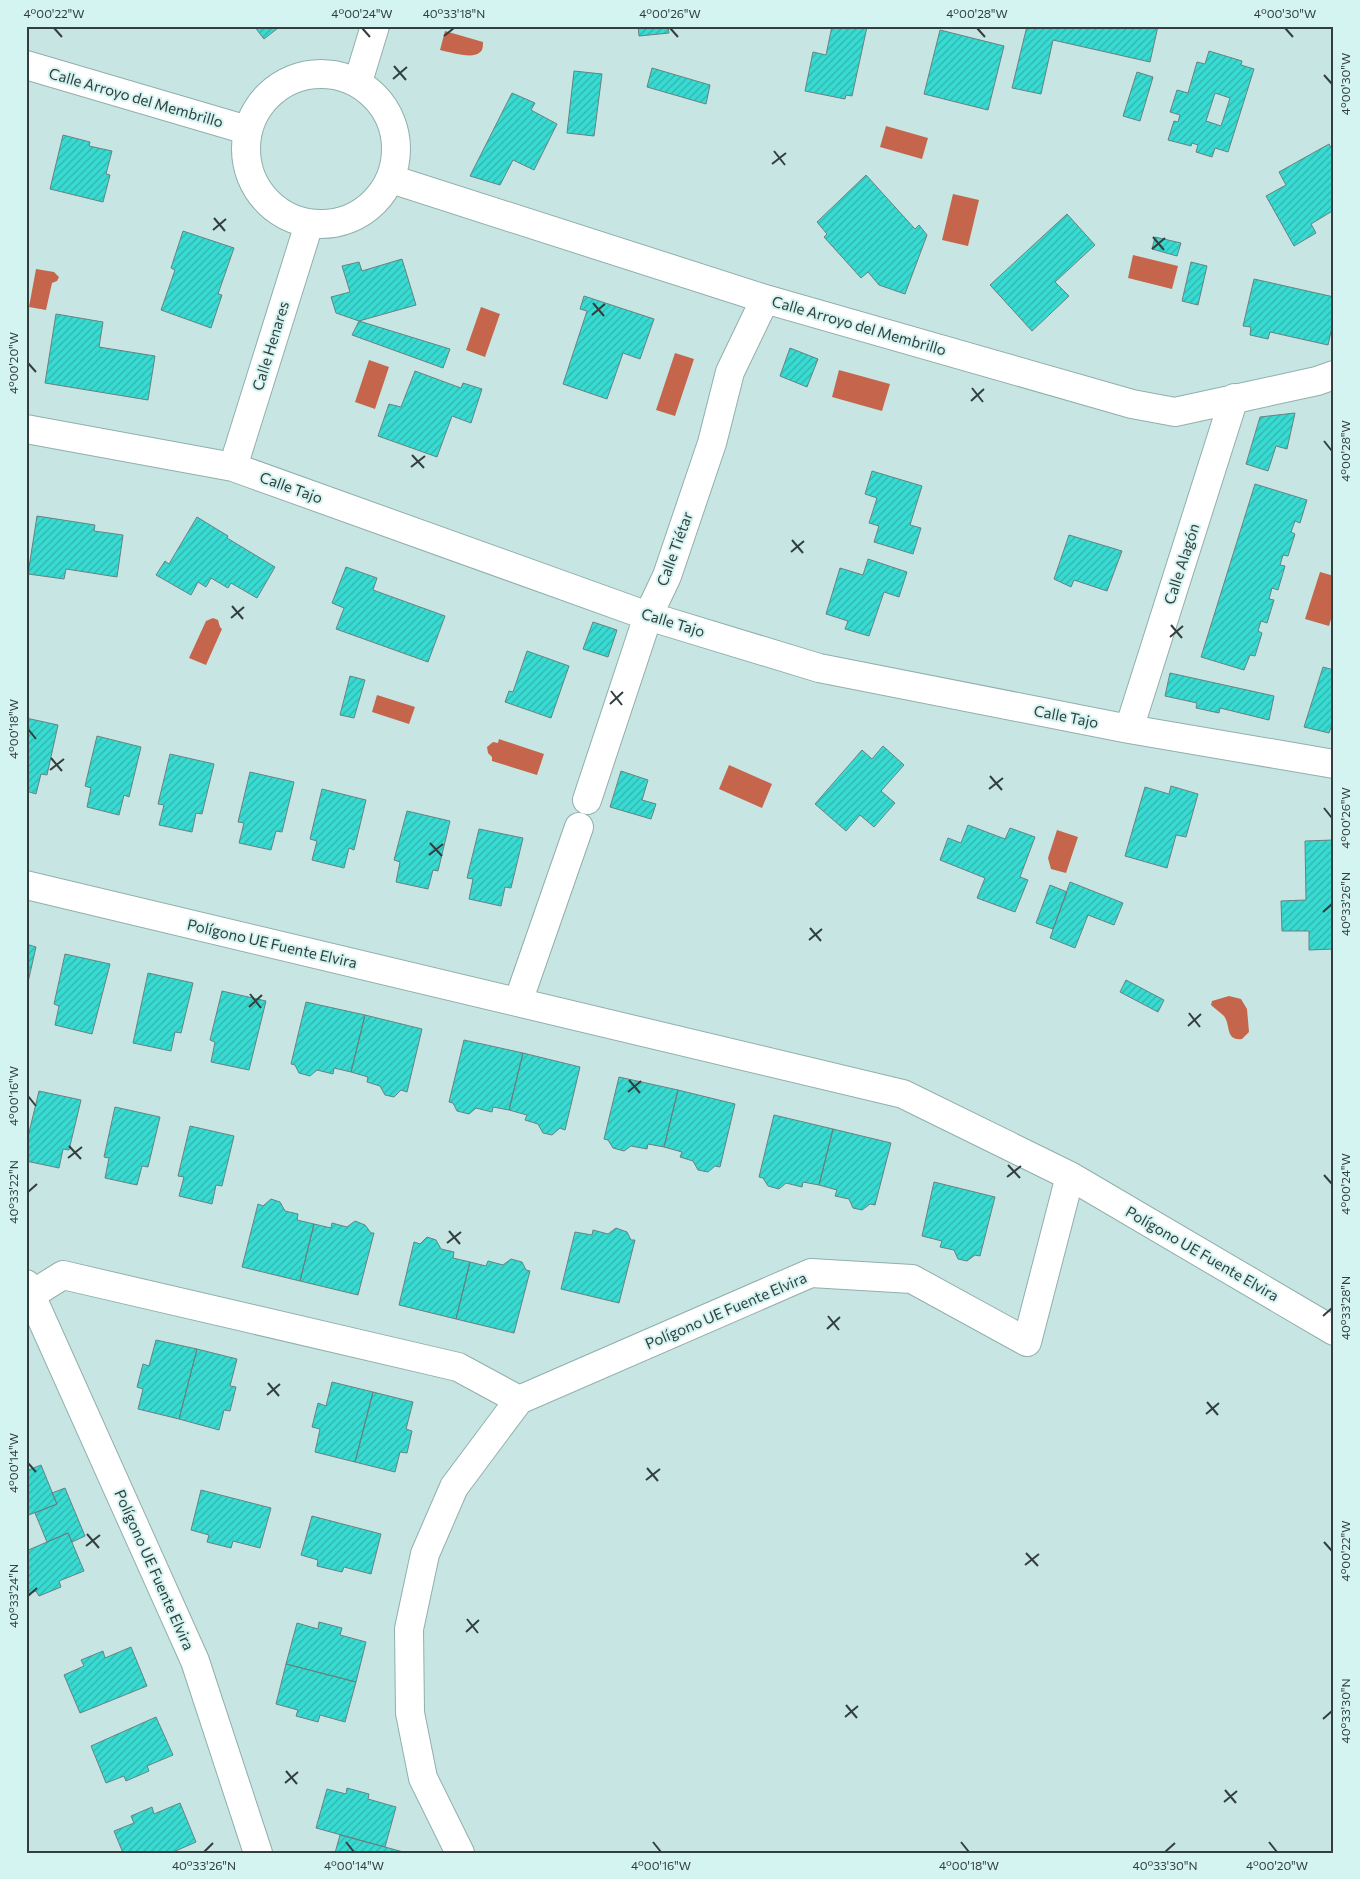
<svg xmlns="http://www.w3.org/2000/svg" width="1360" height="1879" viewBox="0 0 1360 1879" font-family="Commissioner,sans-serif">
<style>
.water{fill:#c5654c}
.building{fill:url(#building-hatch);stroke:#668381;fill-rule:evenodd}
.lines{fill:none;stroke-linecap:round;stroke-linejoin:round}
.street-casing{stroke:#91afac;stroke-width:30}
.street{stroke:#fff;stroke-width:28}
.ticks{fill:none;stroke:#333f3e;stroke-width:2}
.labels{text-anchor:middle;stroke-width:4;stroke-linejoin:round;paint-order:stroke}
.street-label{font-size:15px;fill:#333f3e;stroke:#d4f4f1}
.neatline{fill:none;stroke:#333f3e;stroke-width:2}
.ticks-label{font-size:12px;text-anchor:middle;fill:#333f3e}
</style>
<defs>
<pattern id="building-hatch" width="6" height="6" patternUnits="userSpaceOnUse" patternTransform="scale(1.25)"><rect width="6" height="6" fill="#38dbd2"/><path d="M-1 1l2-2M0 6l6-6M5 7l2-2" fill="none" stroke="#30b3ac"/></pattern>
</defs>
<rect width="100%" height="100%" fill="#c7e6e3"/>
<path class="water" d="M445,31l38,11c0,4 0,9 -4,11 -7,6 -30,-1 -39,-3z
M886,126l42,12 -6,21 -42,-12z
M953,194l26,6 -11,46 -26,-6z
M1133,255l45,11 -6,23 -44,-11z
M36,269l18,3 5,5 -2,4 -5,2 -6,27 -17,-3z
M481,307l19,7 -15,43 -19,-7z
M675,353l19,6 -19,57 -19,-6z
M369,360l20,7 -14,42 -20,-7z
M839,370l51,14 -8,27 -50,-14z
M1320,572l14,4v33l-5,17 -24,-7z
M213,618l5,2 2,7 2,2 -16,36 -17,-7 17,-37z
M377,695l38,12 -6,17 -37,-12z
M499,739l45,15 -7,21 -45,-14v-4l-4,-4 -1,-6 6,-5 5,1z
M729,765l43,19 -10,24 -43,-19z
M1057,830l21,7 -12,36 -15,-4 -3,-11z
M1229,996l12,3 6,10 2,23 -7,7c-17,2 -11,-14 -18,-23 -4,-4 -9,-7 -13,-11l1,-4z"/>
<path class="building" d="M254,26h23l1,2 -14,11z
M638,26h30l1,7 -30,3z
M832,26l35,1 -15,69 -6,-1 -1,4 -40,-8 8,-39 13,3z
M1027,26h131l-8,36 -97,-22 -12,54 -29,-6z
M940,30l64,16 -16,64 -64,-16z
M1209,51l33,10 -1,4 13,4 -26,83 -13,-4 -3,9 -16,-5 2,-7 -6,-2 -1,3 -23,-6 6,-19 4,1 2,-7 -10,-3 7,-22 11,3 9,-31 8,2zM1215,93l15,5 -9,28 -15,-5z
M652,68l58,17 -4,19 -59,-17z
M574,71l28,3 -8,62 -27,-3z
M1137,72l16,5 -13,44 -17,-5z
M512,93l23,10 -4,7 26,14 -23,46 -21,-10 -13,25 -30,-9z
M63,135l27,7 -1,4 23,5 -6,23 4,1 -7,27 -53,-13z
M1329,144l5,9v57l-23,14 5,9 -22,13 -28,-50 20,-11 -7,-13z
M866,175l49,54 4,-4 8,10 -22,59 -26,-9 -11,-13 -7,6 -37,-41 3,-3 -10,-12z
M1067,214l28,31 -40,37 14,14 -37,35 -42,-46z
M183,231l51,17 -16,46 4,1 -11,33 -50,-18 14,-40 -4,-2z
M1155,237l26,6 -4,13 -25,-7z
M402,259l14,46 -57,16 -23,-8 -5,-16 19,-5 -8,-26 17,-4 3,9z
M1191,262l16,4 -9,39 -16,-4z
M1254,279l80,18v21l-6,27 -58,-13 -2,7 -18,-4 1,-8 -8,-1z
M584,296l70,23 -14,40 -17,-6 -16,46 -44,-15 24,-73 -7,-2z
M56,314l47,8 -4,25 56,9 -7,44 -103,-17z
M359,321l91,28 -7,19 -91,-33z
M790,348l28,11 -11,28 -27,-11z
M415,371l46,17 2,-5 19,6 -11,34 -19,-7 -15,41 -59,-21 11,-32 12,3z
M1295,413l-8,36 -11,-3 -8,25 -22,-7 14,-47z
M872,471l50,15 -12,39 11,3 -8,26 -39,-12 5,-16 -10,-3 8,-25 -12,-4z
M1255,484l52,16 -7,23 -5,-2 -4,11 4,2 -7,22 -5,-1 -3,10 5,1 -7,24 -6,-2 -3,11 5,1 -7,23 -6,-2 -3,10 4,2 -7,23 -5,-1 -6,15 -43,-13z
M37,516l58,9 -1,6 29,4 -6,42 -51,-8 -2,10 -36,-5z
M197,517l31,19 -1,2 48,29 -18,31 -26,-15 -3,5 -17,-10 -5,9 -8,-5 -7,13 -35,-20 9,-14 4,3z
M1069,535l53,16 -15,40 -33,-11 -3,7 -17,-8z
M868,559l39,13 -8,25 -15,-5 -15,44 -24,-7 3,-8 -22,-7 14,-46 23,7z
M346,567l31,11 -4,12 72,26 -17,46 -92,-33 8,-21 -12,-5z
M593,622l24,8 -9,27 -25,-8z
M527,651l42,15 -18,52 -46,-16 4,-11 4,1z
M1323,667l11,3v49l-5,14 -25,-6z
M1170,673l104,23 -5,24 -49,-12 -1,5 -23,-5 1,-5 -32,-7z
M350,676l15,4 -11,38 -14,-3z
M26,718l32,7 -11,50 -6,-1 -5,20 -10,-3z
M97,736l44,11 -12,50 -5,-2 -5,20 -32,-8 4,-19 -6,-2z
M883,746l21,19 -23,26 14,12 -21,24 -14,-12 -14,16 -31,-27 47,-54 10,9z
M170,754l44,10 -12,50 -6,-1 -4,19 -33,-7 5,-20 -6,-1z
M621,771l27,9 -6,20 14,4 -5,15 -41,-12z
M250,772l44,10 -12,50 -6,-1 -5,19 -32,-7 5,-20 -6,-1z
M1171,786l27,8 -12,43 -10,-2 -9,33 -42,-12 20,-69 24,7z
M322,789l44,11 -12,50 -5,-2 -5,20 -32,-8 5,-19 -7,-2z
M407,811l43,10 -12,50 -5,-1 -5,19 -32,-7 4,-20 -6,-2z
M968,825l37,14 5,-11 25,9 -15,40 8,3 -13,32 -38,-14 8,-20 -45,-18 8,-22 13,5z
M479,829l44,9 -12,50 -6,-1 -4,19 -32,-7 4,-20 -6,-1z
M1333,840l1,109 -25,1v-19h-27l-1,-30 25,-1 -1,-59z
M1070,882l53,21 -9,22 -26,-10 -13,33 -25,-10z
M1050,885l17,7 -14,37 -17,-6z
M26,944l10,3 -10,44z
M65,954l45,10 -18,70 -37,-9 4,-19 -5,-2z
M148,973l45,10 -12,50 -6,-1 -4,19 -38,-8z
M1126,980l38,20 -6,12 -38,-20z
M222,991l44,10 -17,69 -38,-8 4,-20 -5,-2z
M306,1002l59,13 -14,57 -17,-4 -1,6 -16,-4 -7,6 -11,-3 -4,-8 -4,-1z
M365,1015l57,14 -15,63 -6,-2 -7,7 -9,-2 -5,-9 -13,-4 1,-5 -17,-5z
M464,1040l59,13 -14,57 -16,-3 -1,5 -16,-4 -7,6 -12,-3 -4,-8 -4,-1z
M523,1053l57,14 -15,63 -5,-2 -8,7 -9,-2 -5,-9 -13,-4 2,-5 -18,-5z
M619,1077l59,13 -14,57 -16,-3 -1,5 -16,-3 -7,5 -11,-3 -5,-8 -4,-1z
M678,1090l57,14 -15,63 -5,-1 -7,6 -10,-2 -5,-9 -13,-4 2,-5 -18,-5z
M39,1091l42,9 -12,50 -6,-1 -4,19 -33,-7v-16z
M115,1107l45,10 -12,50 -6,-1 -5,19 -32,-7 4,-20 -5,-1z
M774,1115l59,14 -14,56 -16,-3 -1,5 -16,-4 -7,6 -11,-3 -5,-8 -4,-1z
M190,1126l44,10 -12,50 -6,-1 -4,19 -33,-8 5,-19 -6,-1z
M833,1129l58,14 -16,62 -5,-1 -8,6 -9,-2 -4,-9 -14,-3 2,-6 -18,-5z
M934,1182l61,15 -15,59 -5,-1 -8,6 -9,-2 -4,-9 -14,-3 2,-6 -20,-5z
M271,1199l9,3 5,9 13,3 -1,6 17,4 -14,57 -58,-14 16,-63 5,2z
M355,1221l10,4 6,8h3l-16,62 -58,-14 14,-57 17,4 1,-5 15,4z
M616,1228l11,4 4,8h4l-16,63 -58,-14 14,-57 17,3 1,-5 15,4z
M427,1237l9,3 5,9 13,3 -1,6 17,4 -14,57 -57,-14 15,-63 6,2z
M511,1259l11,3 4,8 4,1 -16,62 -58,-14 14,-57 16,4 2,-5 15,4z
M156,1340l41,9 -18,70 -41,-10 5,-20 -6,-2 6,-23 6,2z
M197,1349l40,10 -7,27 6,1 -6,24 -6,-1 -5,20 -40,-11z
M332,1382l41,10 -18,70 -40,-10 5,-23 -8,-2 6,-24 8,3z
M373,1392l40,10 -7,27 6,2 -5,22 -7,-1 -5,20 -40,-10z
M41,1465l16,39 -31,12v-45z
M65,1488l20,48 -13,6 -4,-9 -21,9 -12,-29 22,-9 -5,-11z
M201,1490l70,18 -11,40 -27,-7 -2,7 -24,-6 2,-7 -18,-5z
M312,1516l69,18 -10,40 -27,-7 -2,5 -25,-6 1,-6 -17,-5z
M68,1533l16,38 -25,10 2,6 -22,9 -3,-5 -10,4v-44z
M319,1622l23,6 -2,7 26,7 -10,40 -70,-18 11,-41 21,6z
M131,1647l16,39 -67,27 -16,-38 20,-9 -3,-6 22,-9 2,7z
M286,1664l70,18 -11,40 -25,-7 -2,7 -22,-6 2,-6 -22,-6z
M156,1717l17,38 -26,11 2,5 -23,10 -2,-5 -18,7 -15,-37z
M347,1788l22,6 -1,5 28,8 -11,40 -69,-19 11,-39 19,5z
M180,1803l16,39 -25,11h-48l-9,-22 20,-8 -3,-7 21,-9 2,7z
M340,1835l45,12 22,6h-72z"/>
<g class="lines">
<defs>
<path id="street" d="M26,65l221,65
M246 149a75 75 0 1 1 150 0a75 75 0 1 1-150 0Z
M358,82l17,-56
M391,179l374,120 367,105 43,8 142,-31 17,-6
M26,429l207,38 415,149 171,52 310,61 205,35
M233,467l76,-243
M1129,729l105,-331
M587,800l61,-184 19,-40 45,-133 18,-71 35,-73
M26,885l877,209 167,82 264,155
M518,1002l61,-175
M26,1284l169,377 63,192
M31,1295l32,-20 395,92 61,33
M460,1853l-37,-75 -13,-65 -1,-84 16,-75 29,-67 65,-87 292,-127 101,6 115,63 43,-166"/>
</defs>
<use href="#street" class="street-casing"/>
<use href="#street" class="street"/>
</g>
<path class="ticks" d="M54,28l8,9M362,28l8,9M670,28l8,9M977,28l8,9M1285,28l8,9M444,36l10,-8M394,66l12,14M1324,75l8,9M393,79l14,-12M774,151l11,14M772,164l14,-11M214,218l11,13M213,230l13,-11M1153,237l11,13M1152,249l13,-11M593,303l11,13M592,315l13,-11M28,363l8,9M972,388l11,14M971,401l13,-12M1324,441l8,10M412,455l12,13M411,467l14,-11M792,540l11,13M791,552l13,-11M232,606l11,13M231,618l13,-11M1171,625l11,13M1170,637l13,-11M611,691l11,14M610,704l13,-12M28,729l8,10M51,758l11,13M50,770l14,-11M990,776l12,14M989,789l14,-11M1324,808l8,10M430,843l12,13M429,855l14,-11M1323,912l9,-8M810,928l11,13M809,940l13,-11M250,994l11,14M249,1007l13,-12M1189,1013l11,14M1188,1026l13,-12M629,1080l11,13M628,1092l13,-11M28,1096l8,10M69,1146l12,13M68,1158l14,-11M1008,1165l12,13M1324,1175l8,9M1007,1177l14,-11M28,1192l9,-8M449,1231l11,13M447,1243l14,-11M828,1316l11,14M1323,1316l9,-8M827,1329l13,-12M268,1383l11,13M267,1395l13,-11M1207,1402l11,13M1206,1414l13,-11M28,1463l8,9M647,1468l11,13M646,1480l14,-11M87,1534l12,14M1324,1542l8,9M86,1546l14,-11M1026,1553l12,13M1025,1565l14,-11M28,1596l9,-8M467,1619l11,14M466,1632l13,-12M846,1705l11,13M845,1717l13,-11M1323,1719l9,-8M286,1771l11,13M285,1783l13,-11M1225,1790l11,13M1224,1802l13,-11M346,1842l8,10M653,1842l8,10M961,1842l8,10M1269,1842l8,10M204,1852l9,-9M1165,1852l10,-9"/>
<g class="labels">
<g class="street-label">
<text transform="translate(136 98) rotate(16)" y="5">Calle Arroyo del Membrillo</text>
<text transform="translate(859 326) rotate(16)" y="5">Calle Arroyo del Membrillo</text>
<text transform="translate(271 346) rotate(-73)" y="5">Calle Henares</text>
<text transform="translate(291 488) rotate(20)" y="5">Calle Tajo</text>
<text transform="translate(675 549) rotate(-70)" y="5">Calle Tiétar</text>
<text transform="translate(1182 564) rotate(-72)" y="5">Calle Alagón</text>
<text transform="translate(673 623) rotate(17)" y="5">Calle Tajo</text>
<text transform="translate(1066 717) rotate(11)" y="5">Calle Tajo</text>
<text transform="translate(272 944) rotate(13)" y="5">Polígono UE Fuente Elvira</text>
<text transform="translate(1202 1254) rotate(30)" y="5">Polígono UE Fuente Elvira</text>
<text transform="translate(726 1311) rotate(-23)" y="5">Polígono UE Fuente Elvira</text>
<text transform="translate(154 1570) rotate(66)" y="5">Polígono UE Fuente Elvira</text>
</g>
</g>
<rect width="1360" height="1879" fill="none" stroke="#d4f4f1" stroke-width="55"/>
<rect x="28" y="28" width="1304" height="1824" class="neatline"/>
<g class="ticks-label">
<text x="54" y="18">4°00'22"W</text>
<text x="362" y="18">4°00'24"W</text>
<text x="454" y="18">40°33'18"N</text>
<text x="670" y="18">4°00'26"W</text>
<text x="977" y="18">4°00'28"W</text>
<text x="1285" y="18">4°00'30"W</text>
<text transform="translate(1346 84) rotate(-90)" y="4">4°00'30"W</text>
<text transform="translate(14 363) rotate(-90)" y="4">4°00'20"W</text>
<text transform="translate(1346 451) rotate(-90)" y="4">4°00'28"W</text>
<text transform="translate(14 729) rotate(-90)" y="4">4°00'18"W</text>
<text transform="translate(1346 818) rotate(-90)" y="4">4°00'26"W</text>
<text transform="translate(1346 904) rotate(-90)" y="4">40°33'26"N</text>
<text transform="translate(14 1096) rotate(-90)" y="4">4°00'16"W</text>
<text transform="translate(1346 1184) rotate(-90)" y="4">4°00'24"W</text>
<text transform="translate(14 1192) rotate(-90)" y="4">40°33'22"N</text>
<text transform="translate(1346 1308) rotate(-90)" y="4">40°33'28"N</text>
<text transform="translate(14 1463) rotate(-90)" y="4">4°00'14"W</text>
<text transform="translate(1346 1551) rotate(-90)" y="4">4°00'22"W</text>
<text transform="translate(14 1596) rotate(-90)" y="4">40°33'24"N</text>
<text transform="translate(1346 1711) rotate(-90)" y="4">40°33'30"N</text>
<text x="204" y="1870">40°33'26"N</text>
<text x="354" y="1870">4°00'14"W</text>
<text x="661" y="1870">4°00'16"W</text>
<text x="969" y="1870">4°00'18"W</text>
<text x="1165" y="1870">40°33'30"N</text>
<text x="1277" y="1870">4°00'20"W</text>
</g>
</svg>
